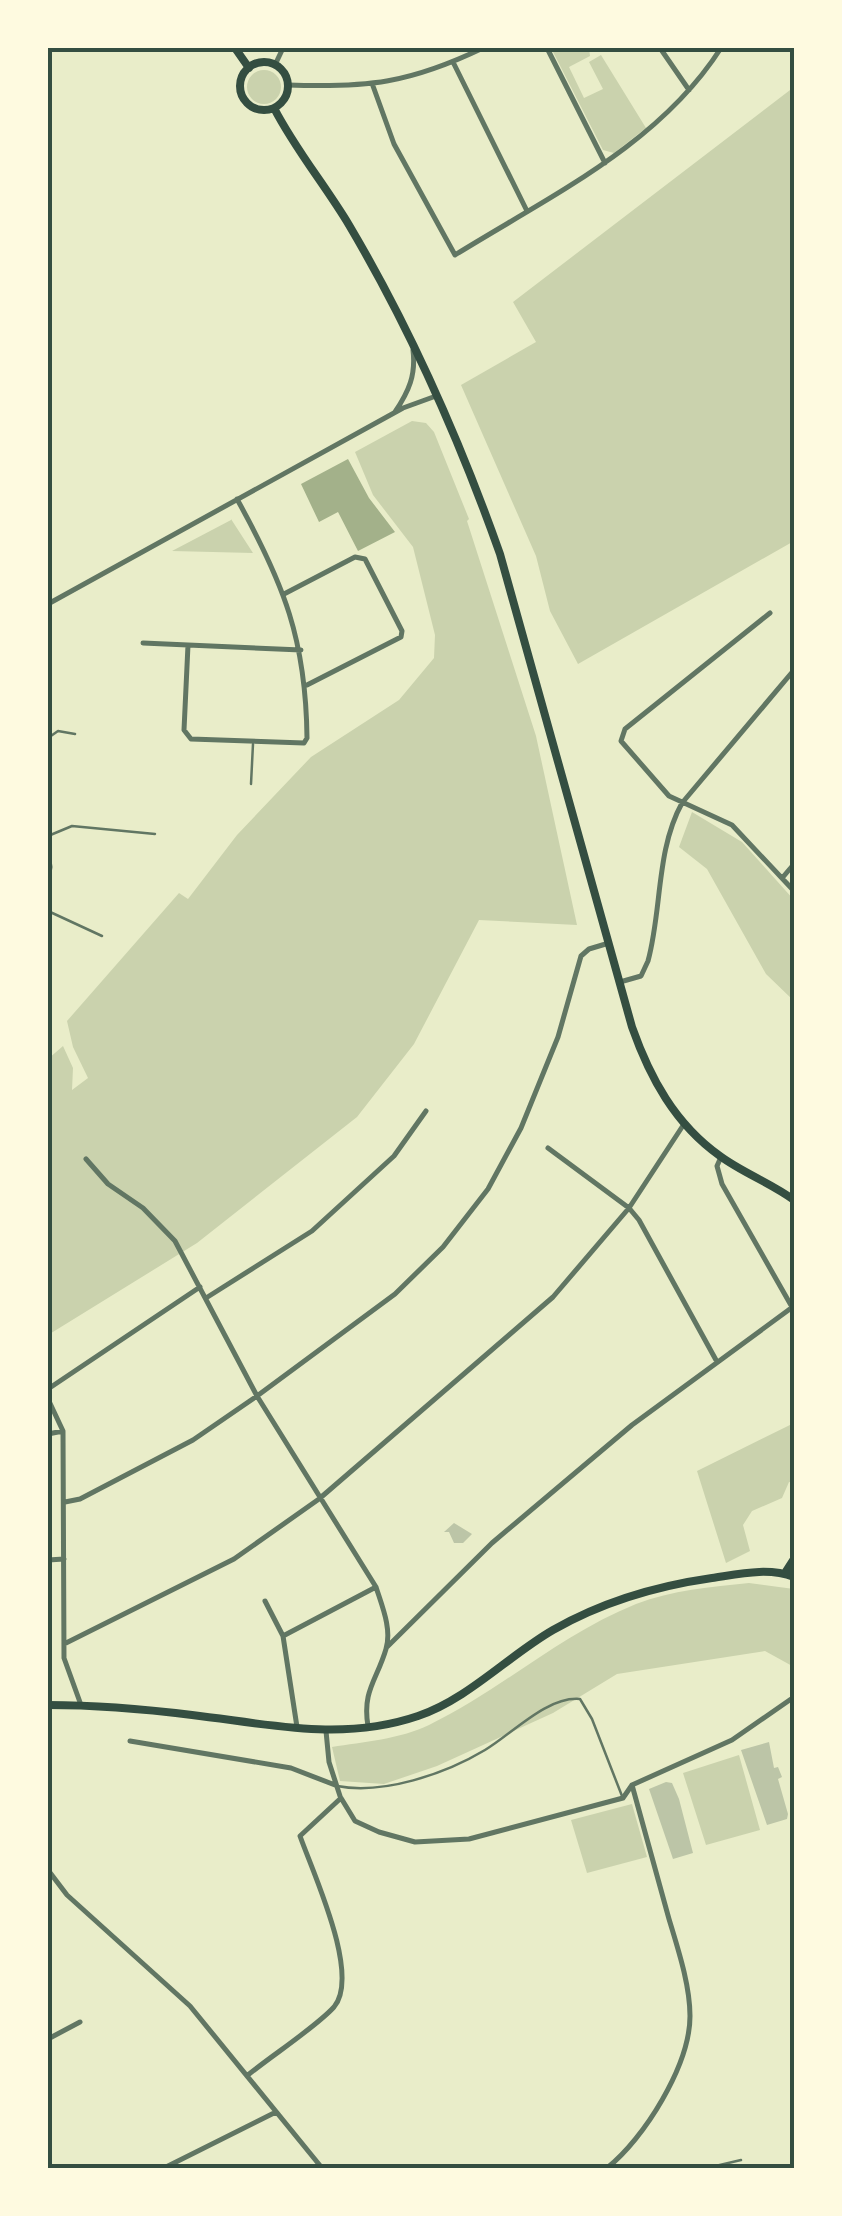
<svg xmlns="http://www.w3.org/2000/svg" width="842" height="2216" viewBox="0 0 842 2216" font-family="Karla,sans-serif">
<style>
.green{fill:#cad2ad}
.water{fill:#a3b18a}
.building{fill:#bcc5a7}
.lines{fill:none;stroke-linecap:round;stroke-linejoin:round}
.service{stroke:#617663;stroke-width:2.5}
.minor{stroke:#617663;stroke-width:5}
.secondary{stroke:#344e41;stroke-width:8}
.neatline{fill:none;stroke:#344e41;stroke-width:4}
</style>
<rect width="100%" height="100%" fill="#e9edc9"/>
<path class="green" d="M551,48h38l1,8 -21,11 15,31 19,-9 -14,-27 12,-7 45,73 -32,25 -11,-3z
M247 87a17 17 0 1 1 34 0a17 17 0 1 1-34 0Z
M794,87v454l-216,123 -28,-53 -14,-55 -75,-171 75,-43 -23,-40z
M412,421l14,2 8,9 35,87 -2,2 69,215 41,189 -98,-5 -65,124 -57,73 -160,126 -149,92v-276l15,-13 10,22 -1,22 16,-12 -15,-31 -6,-26 112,-128 9,6 49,-64 74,-78 88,-57 35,-42 1,-23 -22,-88 -40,-52 -18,-43z
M231,519l22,34 -81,-2 59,-31z
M692,812l50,30 52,58v101l-28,-27 -59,-105 -28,-22z
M794,1423v60l-5,-1 -7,16 -30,13 -9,14 7,26 -24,12 -29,-92z
M749,1583l45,6v78l-29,-16 -148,23 -64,39 -116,53 -53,18 -44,-3 -8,-34c31,-5 68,-8 97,-22 72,-35 132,-91 207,-121 36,-14 75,-17 113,-21z
M739,1755l21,75 -54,15 -23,-72z
M632,1804l15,53 -60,16 -16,-53z"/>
<path class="water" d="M348,459l21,39 26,34 -37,19 -20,-39 -19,10 -18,-38z"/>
<path class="building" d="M454,1523l18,11 -9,9h-9l-5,-11h-5z
M769,1742l5,26 4,-1 4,10 -4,2 10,35 -1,5 -20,6 -26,-75z
M666,1782l6,1 7,16 14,54 -20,6 -24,-70z"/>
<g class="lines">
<path class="service" d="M48,738l10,-7 17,3
M251,784l2,-40
M48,836l24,-10 83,8
M48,911l54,25
M337,1786c46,9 108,-12 148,-36 27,-16 62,-54 95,-51l12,20 30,77
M707,2168l34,-8"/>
<path class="minor" d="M547,48l58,115
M660,48l29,42
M453,62l74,149
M275,65l8,-17
M288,85c80,3 122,-2 195,-37
M373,86l21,58 61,111c95,-59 204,-110 266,-207
M395,412c14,-21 21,-37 18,-62
M237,499c47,85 69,141 70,239l-3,5 -113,-4 -7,-9 4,-85 113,5
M284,594l71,-37 10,2 37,72 -1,6 -94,48
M48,604l355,-196 33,-12
M770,613l-145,116 -4,12 48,55 63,29 62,66
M143,643l45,2
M48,854l2,13 -2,12
M783,877l11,-13
M620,982l21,-6 7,-15c14,-51 8,-111 34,-158l112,-133
M548,1148l81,60 10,12 77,140
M721,1157l-4,9 5,18 70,123
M86,1159l22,25 35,24 32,33 82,155 119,191c6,19 16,42 10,62 -9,31 -24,42 -18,77
M206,1298l106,-67 82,-75 32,-45
M48,1389l152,-102
M48,1399l15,32 1,227 17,47
M48,1434l15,-3
M65,1502l15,-3 113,-59 64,-44 138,-102 48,-47 45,-58 33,-61 37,-91 23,-81 8,-7 20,-6
M48,1560l16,-1
M265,1601l18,35
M64,1644l170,-85 85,-60 234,-202 76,-89 55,-84
M387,1647l105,-104 140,-118 162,-119
M297,1727l-14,-91 93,-49
M326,1731l3,31 11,34
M130,1741l161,27 44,17
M48,1870l19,25 123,111 132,162
M48,2039l32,-17
M248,2075c23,-19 68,-48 86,-68 27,-32 -21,-134 -34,-171l41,-38 14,23 24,11 36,10 54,-3 154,-41 9,-13 100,-45 62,-43
M164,2168l112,-56
M607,2168c37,-29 83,-103 83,-152 0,-31 -12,-67 -21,-97 -12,-45 -25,-89 -37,-134"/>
<path class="secondary" d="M235,48l14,20
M240 86a24 24 0 1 1 48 0a24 24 0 1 1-48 0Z
M274,108c21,41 51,77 75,117 61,103 111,216 151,329l132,473c18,51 43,97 88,129 23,17 51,27 74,44
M785,1573l9,-14
M48,1705c48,0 96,4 144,10 77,9 150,27 226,1 50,-17 90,-60 135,-86 49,-28 103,-44 159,-52 27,-4 56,-11 82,-1"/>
</g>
<rect width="842" height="2216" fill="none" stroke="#fefae0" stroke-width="100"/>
<rect x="50" y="50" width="742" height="2116" class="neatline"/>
</svg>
